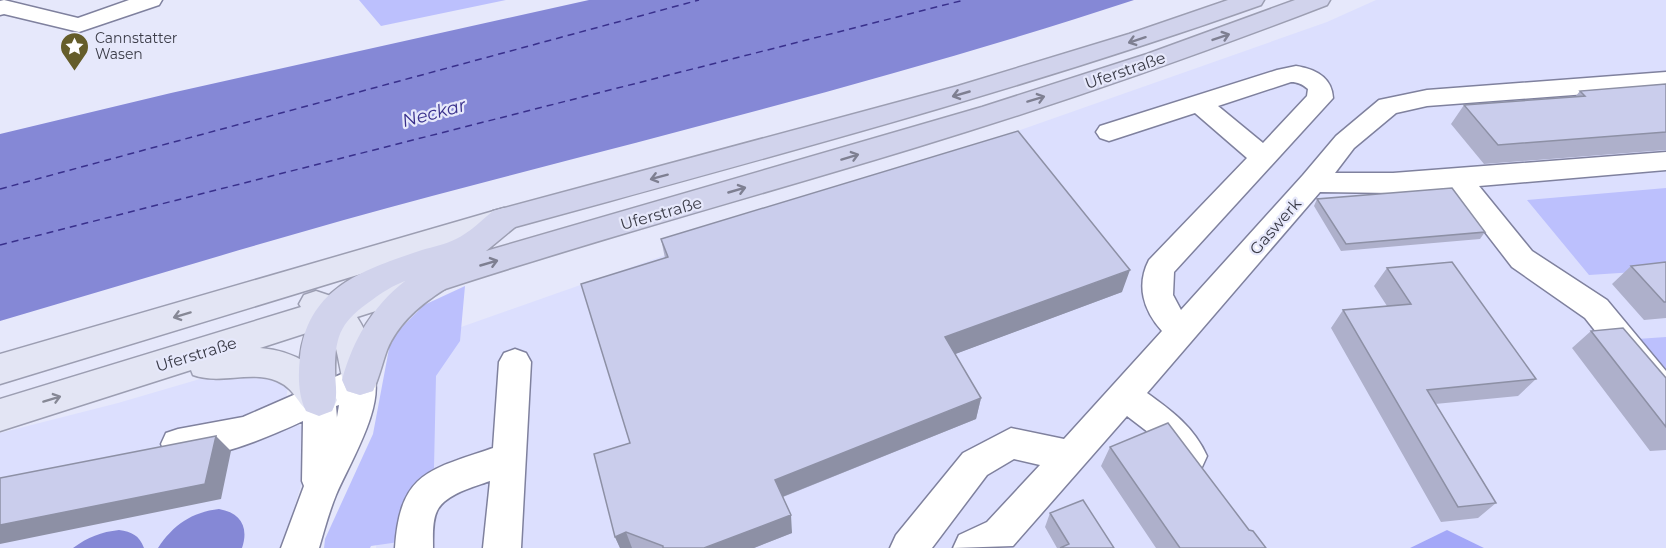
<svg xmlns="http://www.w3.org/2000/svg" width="1666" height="548" viewBox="0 0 1666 548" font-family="Montserrat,sans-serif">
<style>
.built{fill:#dcdffe}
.green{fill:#bcc0fd}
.forest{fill:#a3a7f8}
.water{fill:#8588d6}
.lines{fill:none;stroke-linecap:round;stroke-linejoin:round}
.ferry{stroke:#39308c;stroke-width:1.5;stroke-dasharray:7 5;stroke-linecap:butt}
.minor-casing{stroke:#7f819e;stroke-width:3}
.major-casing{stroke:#9c9eb2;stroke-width:3}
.highway-casing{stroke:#9c9eb2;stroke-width:3}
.minor{fill:#fff;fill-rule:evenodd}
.major{fill:#e3e5f4;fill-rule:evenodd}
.highway{fill:#d1d3ec;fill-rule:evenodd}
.wall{fill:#aeb0cb}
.shaded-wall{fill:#8d90a5}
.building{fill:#cacdec;stroke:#8d90a5;stroke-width:1.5}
.oneway{stroke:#7e7f91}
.oneway2{stroke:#868895}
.labels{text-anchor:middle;stroke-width:4.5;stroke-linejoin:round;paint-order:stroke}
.far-poi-label{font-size:14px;fill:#3a3b47;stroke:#e6e8fb;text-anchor:start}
.street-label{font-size:16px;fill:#3a3b47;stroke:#e6e8fb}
.water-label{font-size:18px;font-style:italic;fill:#39308c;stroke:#e6e8fb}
</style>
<rect width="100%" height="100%" fill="#e6e8fb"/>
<path class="built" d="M1376,0h290v548h-182l-37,-18 -37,18h-1034l20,-198 931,-328z
M262,372l26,15 -2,12 9,25 9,3 3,29 -5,26 -20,66h-282v-115l118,-30 99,-29z"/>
<path class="green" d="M359,0h147l-125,26z
M1666,188v82l-77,5 -62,-75z
M465,286l-5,55 -24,35 -2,92 -24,29 -4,44 -35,5 -1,2h-46l1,-9 48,-105 18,-96 33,-33z
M1666,337v36l-29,-34z"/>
<path class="forest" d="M1447,530l37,18h-74z"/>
<path class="water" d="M589,0h545c-231,76 -467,134 -702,196 -144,38 -288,83 -432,125v-187l171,-41z
M219,509c22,4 30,18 23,39h-84c15,-23 34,-36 61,-39z
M119,530c13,2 20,5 25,18h-71c15,-11 28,-16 46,-18z"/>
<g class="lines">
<path class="ferry" d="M0,189l699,-189
M0,245l964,-245"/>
<defs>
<path id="minor" d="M4,0l74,18 51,-18h33l-3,5 -80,27 -75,-18 -4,1v-14z
M1296,66c19,3 36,11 37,32l-159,174 -1,23 8,15 122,-135 33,-39 43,-36 48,-10 239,-18v16l-239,18 -31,7 -42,35 -19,25h58l273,-21v18l-187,16 53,65 75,49 59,71v38l-12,-4 -69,-87 -73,-51 -61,-79 -58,5 -73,-1 -173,201c25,18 47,34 60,63l-5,11 -12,5 -12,-5 -21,-28 -30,-23 -114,130 -60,2 6,-13 28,-13 53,-57 -26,-6 -27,16 -55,73h-42l6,-13 67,-82 48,-25 53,11 98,-108c-19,-21 -26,-46 -13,-71l98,-102 -52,-45 -86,28 -9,-3 -4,-6 4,-6 177,-56zM1291,82c7,0 11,2 17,7l-1,7 -44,47 -45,-37z
M515,349l11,4 5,9 -10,186h-38l7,-67c-16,6 -45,13 -53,30 -5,10 -4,26 -4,37h-38c5,-76 34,-78 98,-100l6,-86 5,-9z
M360,366l12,4c16,32 -23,94 -36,125 -7,17 -12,36 -17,53h-38l23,-62 -2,-5 1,-60c-32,15 -103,46 -137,34l-5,-11 5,-11 12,-4 65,-12zM339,405l-2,12v1l-1,-12z"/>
<path id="major" d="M504,208l11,3 5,8 -5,8 -515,157v-30z
M433,267l12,4 5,9 -5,9 -88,28c13,21 27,51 16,74l-13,4 -13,-4c-10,-21 -6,-45 -22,-64l-65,21c36,3 61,19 77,52l-5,11c-35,12 -28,-19 -55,-30 -26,-11 -57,4 -84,-6l-2,-5 -191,61v-32l301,-92 -2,-3 5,-9 12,-4 18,6z"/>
<path id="highway" d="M1228,0h36l-3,5c-245,87 -496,153 -746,222l-29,24 496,-144 165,-53 148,-54h35l-3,5c-135,52 -271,100 -410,142 -157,48 -316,91 -472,142 -24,15 -47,34 -58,61 -5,14 -8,28 -14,41l-13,4 -13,-4 -5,-11c11,-40 30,-73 63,-99 -13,5 -22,11 -33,19 -29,20 -37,33 -37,70 0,15 4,27 -3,41l-13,5 -13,-5c-8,-16 -8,-36 -6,-54 8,-70 63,-87 122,-107 11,-3 24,-6 34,-11 13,-6 26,-19 37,-28l465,-125 171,-52z"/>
</defs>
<use href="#minor" class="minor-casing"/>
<use href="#major" class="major-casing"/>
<use href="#highway" class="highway-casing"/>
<use href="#minor" class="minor"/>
<use href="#major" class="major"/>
<use href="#highway" class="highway"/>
</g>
<path class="wall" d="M1666,84v66l-182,14 -33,-40 13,-19 111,-8 5,-6z
M1317,199l168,33 -5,7 -139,12 -27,-45z
M661,239l461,53 -167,62 26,44 -5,21 -193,78 9,36 -38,15h-134l-5,-11 15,-94 35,-185z
M1666,262v56l-22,2 -32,-36 19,-18z
M1387,268l149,111 -18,17 -83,8 61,99 -18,15 -37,4 -110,-194 12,-18 44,-4 -13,-20z
M1591,331l75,47v72l-16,1 -78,-103z
M1110,447l139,83 17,18h-110l-55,-82z
M1050,513l64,35h-57l-12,-21z"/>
<path class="shaded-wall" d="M1130,270l-8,22 -180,67 3,-22z
M981,398l-5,21 -199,80 -2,-19z
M216,436l15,15 -10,48 -221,45v-19z
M791,515l1,18 -38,15h-50z
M626,532l6,16h-12l-5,-11z"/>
<path class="building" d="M1666,84v48l-168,13 -34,-40 121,-9 -5,-5z
M1018,131l112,139 -185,67 36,61 -206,82 16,35 -87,33h-41v-2l-37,-14 -11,5 -21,-83 36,-11 -49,-159 87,-27 -7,-18z
M1452,188l33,44 -139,12 -29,-45z
M1452,262l84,117 -109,11 69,113 -38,4 -115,-197 68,-6 -24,-36z
M1666,262v40h-2l-33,-36z
M1623,328l43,50v49l-75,-96z
M1168,423l81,107 4,1 13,17h-86l-70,-101z
M216,436l-11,48 -205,41v-47z
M1083,500l31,48h-54l9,-4 -19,-31z"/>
<defs><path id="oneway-shaft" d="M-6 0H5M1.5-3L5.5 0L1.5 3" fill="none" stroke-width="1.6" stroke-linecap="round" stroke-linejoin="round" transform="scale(1.5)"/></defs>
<g class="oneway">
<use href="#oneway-shaft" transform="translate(1221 37) rotate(-19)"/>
<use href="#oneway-shaft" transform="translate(1137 40) rotate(162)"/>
<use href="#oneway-shaft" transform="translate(961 94) rotate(164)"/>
<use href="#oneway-shaft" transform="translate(1036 99) rotate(-17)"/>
<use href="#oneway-shaft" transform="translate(850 157) rotate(-17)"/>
<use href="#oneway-shaft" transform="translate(659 177) rotate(165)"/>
<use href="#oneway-shaft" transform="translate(737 190) rotate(-16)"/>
<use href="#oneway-shaft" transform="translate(489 263) rotate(-16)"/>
</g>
<g class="oneway2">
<use href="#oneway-shaft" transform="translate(182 315) rotate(163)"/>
<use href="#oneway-shaft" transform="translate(52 399) rotate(-17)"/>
</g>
<defs>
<symbol id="sight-pin" viewBox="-11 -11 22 30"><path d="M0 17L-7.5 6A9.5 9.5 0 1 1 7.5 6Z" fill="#655d2a" stroke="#e6e8fb"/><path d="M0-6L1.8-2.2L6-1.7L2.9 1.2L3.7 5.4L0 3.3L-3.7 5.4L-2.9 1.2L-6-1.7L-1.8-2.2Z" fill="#fff"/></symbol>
</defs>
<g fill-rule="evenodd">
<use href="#sight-pin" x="58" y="30" width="33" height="45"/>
</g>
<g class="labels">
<g class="far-poi-label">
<text x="95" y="43">Cannstatter<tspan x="95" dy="16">Wasen</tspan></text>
</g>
<g class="street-label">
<text transform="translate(1125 70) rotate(-19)" y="6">Uferstraße</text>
<text transform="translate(661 213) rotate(-16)" y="6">Uferstraße</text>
<text transform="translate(1275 226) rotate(-49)" y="6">Gaswerk</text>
<text transform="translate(196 354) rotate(-17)" y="6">Uferstraße</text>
</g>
<g class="water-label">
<text transform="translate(434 113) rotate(-15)" y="6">Neckar</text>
</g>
</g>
</svg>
